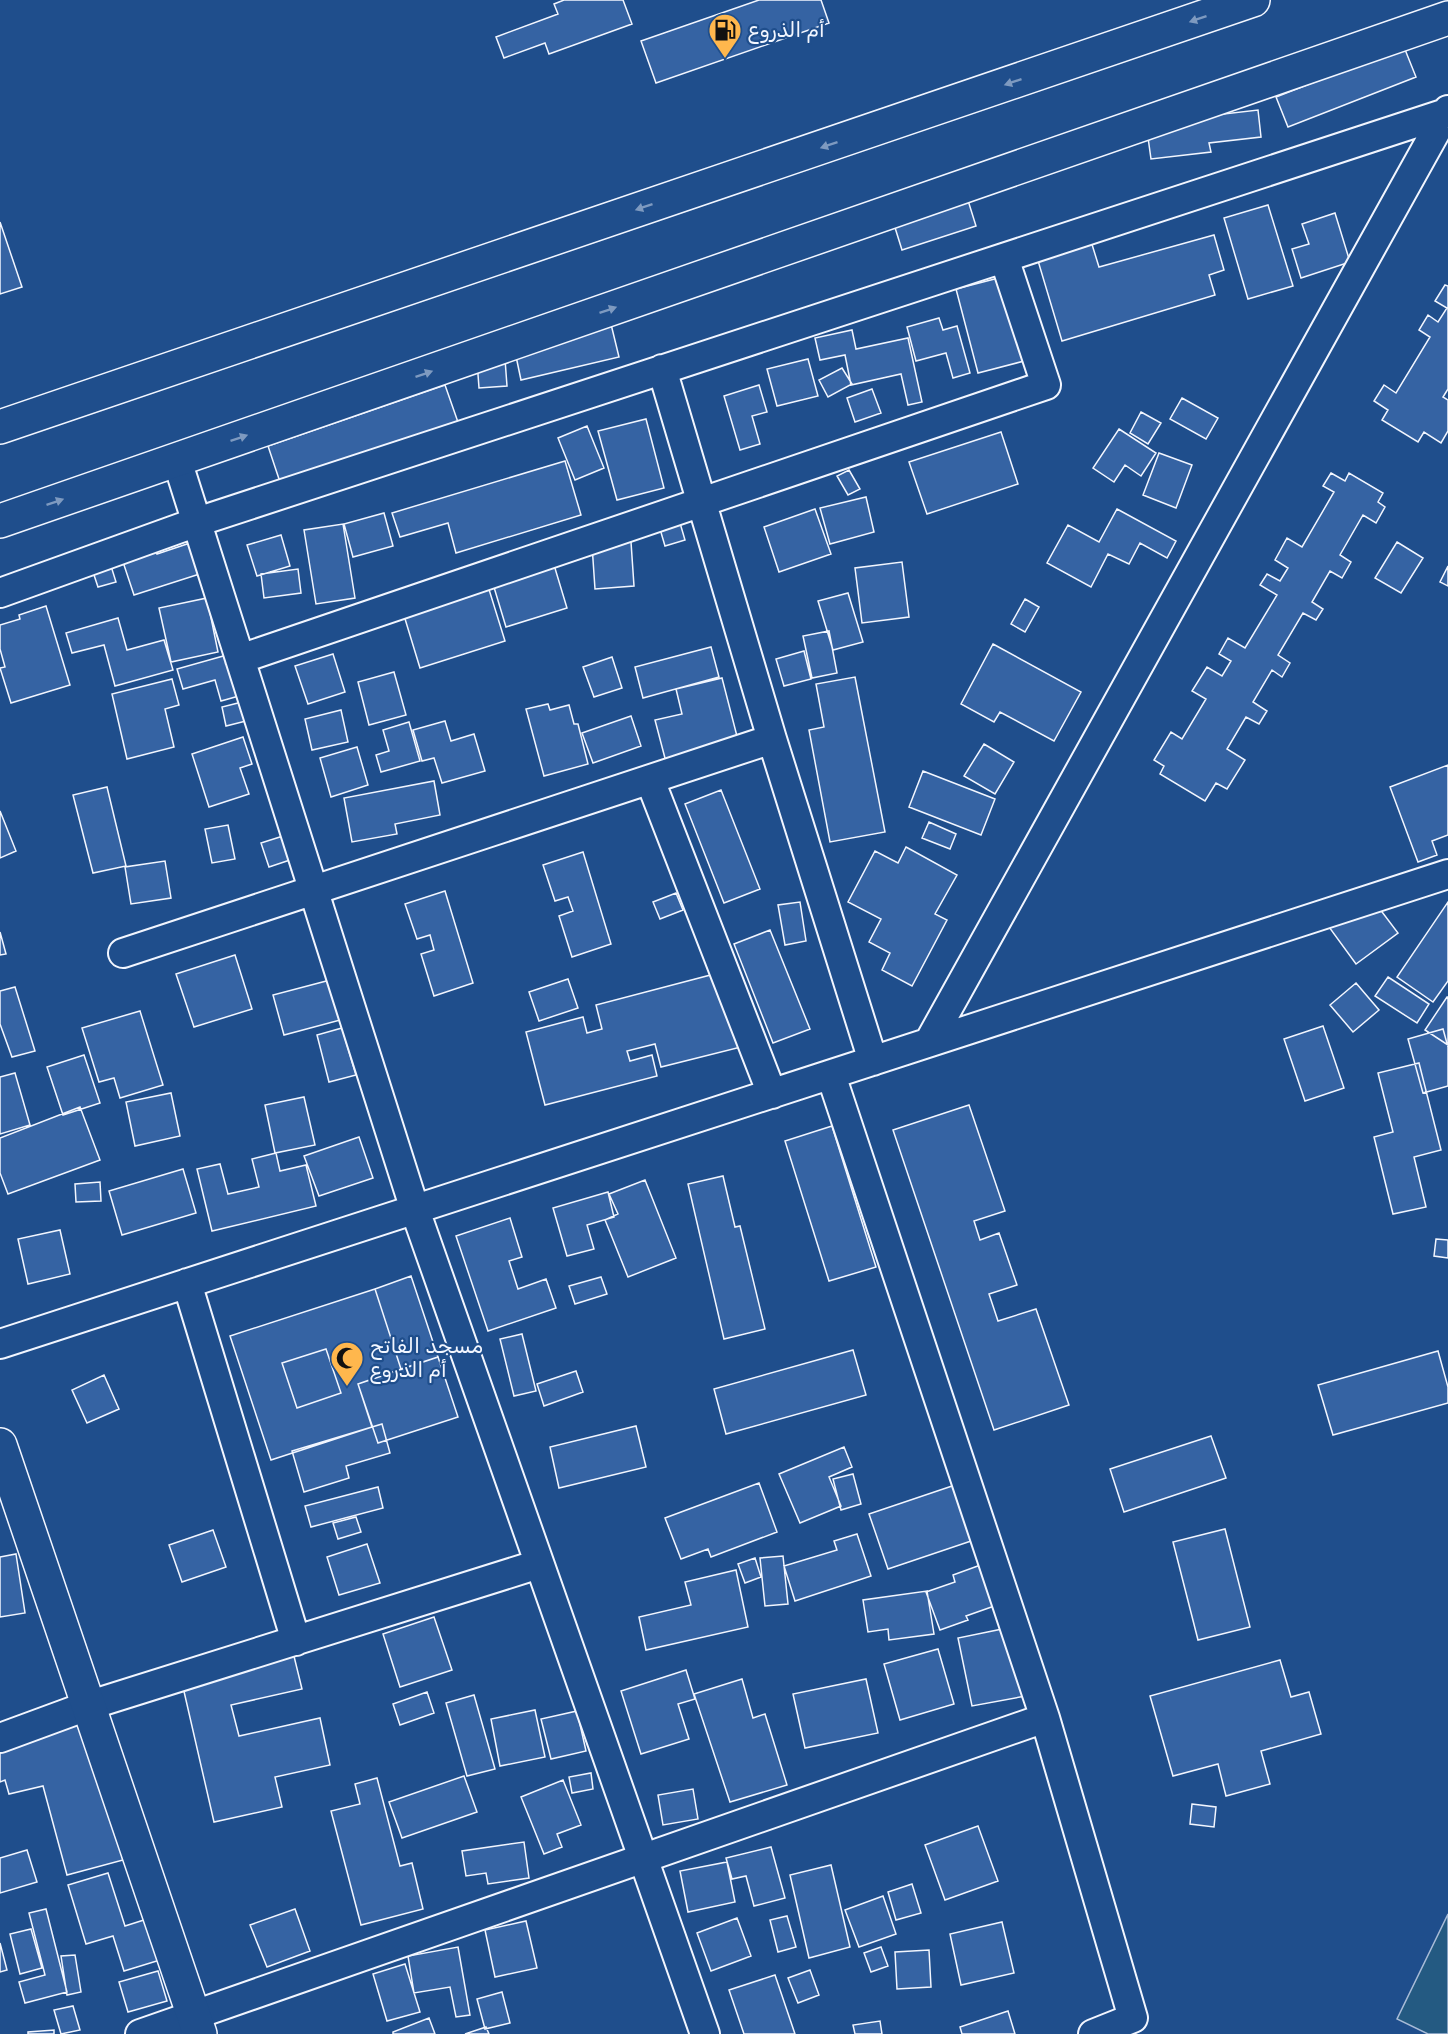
<svg xmlns="http://www.w3.org/2000/svg" width="1448" height="2034" viewBox="0 0 1448 2034" font-family="Rubik,Cairo,sans-serif">
<style>
.green{fill:#245a82;stroke:#a8bbd7;stroke-width:1.5}
.building{fill:#3563a3;stroke:#f2f6ff;stroke-width:1.5}
.lines{fill:none;stroke-linecap:round;stroke-linejoin:round}
.street-casing{stroke:#f2f6ff;stroke-width:32}
.secondary-casing{stroke:#f2f6ff;stroke-width:36}
.highway-casing{stroke:#f2f6ff;stroke-width:36}
.street{stroke:#1f4e8c;stroke-width:28}
.secondary{stroke:#1f4e8c;stroke-width:33}
.highway{stroke:#1f4e8c;stroke-width:33}
.oneway{fill:#7e9ac0}
.labels{text-anchor:middle;stroke-width:4.5;stroke-linejoin:round;paint-order:stroke}
.poi-label{font-size:21px;fill:#f2f6ff;stroke:#1f4e8c;text-anchor:start}
</style>
<rect width="100%" height="100%" fill="#1f4e8c"/>
<path class="green" d="M1448,1914v120h-20l-31,-15z"/>
<path class="building" d="M564,0h59l9,24 -83,30 -4,-11 -41,15 -8,-21 62,-23 -4,-10z
M759,0h62l8,23 -173,60 -15,-42z
M1404,47l12,30 -128,50 -12,-30z
M1258,110l3,27 -52,6 2,9 -60,7 -5,-36z
M966,194l10,32 -74,24 -10,-32z
M1268,205l25,81 -45,13 -24,-81z
M1335,213l15,49 -49,16 -9,-29 17,-5 -7,-20z
M0,222l22,65 -22,7z
M1214,235l10,35 -15,5 6,20 -153,46 -26,-87 54,-16 9,29z
M1010,275l22,84 -54,14 -22,-84z
M1445,285l3,1v103l-5,8 5,3v31l-7,12 -17,-11 -6,10 -36,-22 6,-10 -14,-9 10,-16 12,8 34,-56 -11,-7 9,-15 10,7 9,-14 -12,-7z
M939,318l4,12 14,-4 13,47 -17,5 -7,-25 -30,8 -9,-34z
M610,320l9,37 -98,23 -8,-38z
M852,330l4,19 52,-11 14,64 -14,3 -7,-31 -50,11 -6,-30 -25,5 -5,-22z
M505,359l2,27 -28,2 -2,-27z
M808,359l10,37 -41,10 -10,-37z
M842,368l10,16 -24,13 -9,-17z
M445,385l14,40 -178,60 -13,-39z
M759,385l8,27 -15,4 8,28 -20,6 -16,-54z
M872,389l9,24 -26,9 -8,-24z
M1182,398l36,20 -12,21 -36,-20z
M1141,412l20,11 -13,21 -18,-11z
M646,419l18,69 -47,12 -19,-69z
M587,426l17,42 -29,12 -17,-42z
M1119,429l37,24 -15,23 -16,-11 -11,17 -21,-14z
M1001,432l17,52 -91,30 -18,-52z
M1159,453l33,12 -16,43 -33,-13z
M565,461l16,54 -125,38 -8,-30 -48,14 -8,-24z
M849,470l11,19 -12,6 -11,-19z
M1331,473l14,8 4,-8 34,20 -5,9 7,5 -9,16 -13,-8 -23,40 11,7 -9,16 -12,-7 -18,31 11,7 -7,11 -13,-7 -25,42 12,8 -8,14 -10,-7 -19,32 14,9 -8,13 -13,-7 -19,32 18,11 -18,29 -11,-6 -11,18 -45,-27 4,-8 -10,-6 17,-28 11,7 24,-40 -14,-8 15,-24 15,9 9,-15 -12,-7 9,-16 17,10 32,-53 -17,-10 7,-11 13,7 8,-13 -13,-8 12,-22 15,9 32,-55 -11,-6z
M866,497l8,35 -44,12 -10,-36z
M815,509l16,45 -52,18 -15,-45z
M1117,509l59,32 -9,17 -27,-15 -11,21 -21,-10 -17,33 -44,-24 21,-38 31,17z
M384,513l9,33 -40,11 -9,-33z
M680,523l5,17 -20,6 -5,-17z
M343,524l12,74 -39,6 -12,-74z
M281,535l9,31 -33,10 -10,-31z
M199,540l10,31 -75,24 -14,-42 33,-11 4,12z
M631,542l3,44 -39,3 -3,-44z
M1397,542l26,16 -22,35 -26,-15z
M551,555l16,53 -61,19 -16,-53z
M902,562l7,55 -47,6 -7,-55z
M111,566l5,16 -18,5 -5,-15z
M1448,566v20l-8,-4z
M298,569l3,24 -37,5 -3,-24z
M487,583l18,58 -85,27 -18,-59z
M848,593l15,49 -30,8 -15,-49z
M207,598l11,54 -47,10 -12,-54z
M1025,599l14,8 -14,25 -14,-8z
M46,606l24,79 -59,18 -11,-35 5,-1 -5,-18v-24l20,-6 -1,-4z
M118,618l9,32 37,-10 9,30 -58,16 -11,-41 -32,8 -6,-20z
M829,631l8,42 -25,5 -9,-42z
M993,644l88,48 -27,49 -54,-29 -6,10 -33,-18z
M711,647l8,30 -76,21 -8,-31z
M804,651l7,28 -27,7 -8,-27z
M234,653l12,41 -25,7 -6,-21 -32,9 -6,-20z
M333,654l12,38 -37,12 -13,-38z
M612,657l10,31 -28,9 -11,-30z
M394,672l12,43 -37,10 -11,-43z
M855,677l30,155 -55,10 -21,-112 15,-3 -8,-43z
M722,678l17,66 -73,18 -11,-42 27,-6 -6,-25z
M172,679l7,26 -14,4 9,38 -47,12 -15,-65z
M246,701l4,19 -24,6 -4,-19z
M548,704l2,6 19,-5 5,19h4l10,40 -44,12 -18,-67z
M341,710l7,32 -36,8 -7,-31z
M631,716l10,30 -48,17 -11,-30z
M445,721l6,20 23,-7 11,37 -43,12 -8,-25 -12,3 -9,-31z
M409,722l11,39 -39,11 -5,-17 13,-4 -6,-21z
M243,737l9,27 -12,4 9,26 -40,13 -17,-53z
M984,744l30,18 -19,32 -31,-18z
M357,747l11,38 -37,12 -11,-39z
M1448,765v70l-16,6 5,14 -19,7 -28,-75z
M923,771l72,28 -14,36 -72,-28z
M434,781l6,34 -45,9 2,10 -45,8 -8,-44z
M107,787l19,79 -33,7 -20,-78z
M721,790l39,99 -36,14 -39,-99z
M0,811l16,40 -16,7z
M929,822l27,12 -6,15 -28,-11z
M228,825l7,34 -23,4 -7,-34z
M283,836l7,24 -21,7 -8,-24z
M906,847l51,28 -22,39 12,6 -35,66 -30,-16 8,-17 -21,-11 12,-23 -33,-17 27,-51 23,12z
M583,852l28,92 -39,13 -13,-41 14,-5 -5,-14 -13,4 -12,-36z
M165,861l6,37 -40,6 -6,-37z
M445,891l28,92 -39,13 -13,-42 13,-4 -4,-15 -13,4 -12,-35z
M676,893l7,17 -23,9 -7,-17z
M1370,896l28,37 -42,31 -27,-37z
M800,902l6,39 -21,4 -7,-40z
M1448,902v79l-15,21 -36,-25z
M770,930l40,99 -37,14 -39,-99z
M0,932l6,22 -6,1z
M235,955l17,54 -58,18 -18,-53z
M722,972l19,75 -80,20 -6,-23 -28,7 3,10 22,-6 5,21 -112,29 -19,-73 57,-15 4,16 15,-4 -6,-24z
M1388,977l41,27 -12,19 -42,-27z
M334,979l10,40 -60,16 -11,-40z
M568,979l10,29 -39,13 -10,-29z
M1356,983l23,27 -26,22 -23,-27z
M15,987l20,64 -23,6 -12,-33v-33z
M1447,997h1v48l-23,-15z
M140,1011l23,74 -43,13 -6,-20 -15,4 -17,-54z
M1323,1026l21,62 -39,13 -21,-62z
M342,1028l14,47 -27,7 -12,-47z
M1443,1029l5,18v39l-25,7 -15,-54z
M84,1055l16,48 -37,12 -16,-48z
M1419,1063l22,87 -27,7 12,50 -33,7 -19,-77 19,-5 -15,-59z
M15,1073l15,52 -30,9v-57z
M171,1093l9,43 -45,10 -9,-44z
M304,1097l11,48 -40,8 -10,-48z
M969,1105l36,106 -31,10 6,19 19,-7 18,52 -28,9 9,27 38,-12 33,96 -75,25 -101,-300z
M80,1107l20,53 -92,34 -8,-21v-35z
M832,1126l44,141 -47,14 -44,-140z
M359,1137l14,41 -54,18 -15,-40z
M276,1153l4,18 26,-6 10,41 -104,25 -15,-62 23,-5 8,30 31,-7 -7,-28z
M183,1169l13,44 -74,22 -13,-44z
M723,1176l12,51 5,-1 25,103 -41,10 -36,-155z
M645,1180l31,78 -48,19 -23,-57 13,-6 -9,-20z
M100,1182l1,19 -25,1 -1,-18z
M608,1192l6,25 -27,8 7,24 -27,7 -14,-48z
M510,1218l12,39 -13,4 9,28 28,-10 10,29 -68,23 -32,-95z
M60,1230l10,44 -42,10 -10,-45z
M1436,1239l12,1v18l-14,-2z
M411,1276l27,81 -37,12 -26,-80z
M601,1277l6,17 -32,10 -6,-18z
M375,1289l26,80 -43,15 14,43 -101,33 -41,-124z
M522,1334l14,57 -22,5 -14,-57z
M326,1349l15,44 -44,15 -15,-45z
M853,1350l13,45 -140,39 -12,-45z
M1438,1351l10,36v16l-115,32 -15,-50z
M438,1357l20,60 -80,26 -20,-59z
M576,1371l7,21 -39,14 -7,-22z
M104,1375l15,34 -32,14 -15,-33z
M382,1424l8,29 -44,13 3,12 -45,14 -12,-41z
M636,1426l10,41 -87,21 -9,-41z
M1211,1436l15,42 -102,34 -14,-43z
M844,1447l8,20 -23,10 12,29 -41,17 -21,-49z
M853,1474l8,30 -20,6 -8,-31z
M759,1483l18,49 -66,25 -3,-8 -27,10 -16,-41z
M961,1483l19,55 -92,31 -19,-55z
M378,1487l5,21 -72,19 -6,-21z
M356,1517l5,15 -23,7 -5,-16z
M1225,1529l25,98 -52,13 -25,-98z
M213,1530l13,37 -44,15 -13,-37z
M857,1534l14,42 -76,25 -11,-35 53,-16 -3,-9z
M367,1544l13,39 -41,12 -12,-38z
M16,1554l9,59 -25,4v-60z
M783,1556l5,48 -23,2 -5,-48z
M755,1558l6,19 -16,6 -7,-19z
M986,1563l14,41 -34,12 2,4 -28,10 -14,-38 29,-10 -2,-7z
M736,1570l12,57 -102,23 -7,-33 52,-12 -6,-23z
M927,1591l7,43 -45,6 -1,-11 -20,3 -5,-32z
M434,1617l18,53 -52,17 -17,-53z
M1017,1626l14,69 -59,11 -14,-68z
M292,1648l10,41 -71,16 8,31 81,-18 10,47 -55,12 7,30 -68,15 -34,-148z
M938,1649l16,55 -54,16 -16,-56z
M1280,1660l11,37 18,-5 12,42 -60,17 9,33 -44,12 -8,-32 -45,12 -23,-80z
M686,1670l9,29 -17,5 11,35 -48,15 -20,-63z
M742,1679l11,39 12,-4 22,71 -57,17 -36,-108z
M866,1679l12,54 -73,15 -12,-54z
M427,1692l7,21 -34,12 -7,-21z
M474,1695l21,74 -28,7 -21,-73z
M535,1710l10,47 -45,9 -9,-47z
M577,1711l9,40 -35,8 -10,-40z
M89,1721l34,139 -56,15 -24,-89 -34,8 -4,-14 -5,2v-38z
M591,1773l2,16 -21,4 -3,-16z
M464,1776l13,36 -75,26 -13,-36z
M377,1778l23,88 12,-3 11,46 -62,16 -30,-114 29,-7 -5,-20z
M563,1780l18,45 -24,9 5,13 -18,7 -23,-57z
M693,1789l5,30 -35,6 -5,-30z
M1192,1804l24,3 -2,20 -24,-3z
M978,1826l20,55 -53,19 -20,-55z
M524,1842l5,36 -41,6 -2,-11 -20,3 -4,-25z
M771,1847l14,51 -31,8 -8,-30 -14,3 -6,-21z
M27,1850l10,32 -37,11v-35z
M727,1862l8,40 -47,10 -8,-41z
M831,1865l19,82 -41,11 -19,-83z
M108,1873l17,53 22,-7 13,41 -36,11 -11,-35 -27,8 -18,-59z
M912,1884l9,29 -25,7 -8,-28z
M883,1896l13,38 -37,13 -14,-37z
M46,1909l21,83 -42,11 -6,-21 26,-7 -16,-62z
M295,1909l15,42 -43,16 -17,-42z
M787,1916l9,31 -18,5 -8,-32z
M737,1918l14,38 -40,15 -14,-38z
M526,1921l11,47 -42,9 -10,-47z
M1002,1922l12,51 -53,12 -11,-51z
M31,1929l11,39 -22,6 -10,-40z
M0,1943l7,27 -7,2z
M458,1947l12,68 -14,2 -6,-30 -36,6 -6,-37z
M881,1947l7,19 -17,6 -7,-19z
M929,1950l2,37 -34,2 -2,-37z
M75,1955l6,37 -14,3 -6,-39z
M405,1964l15,48 -33,9 -14,-47z
M810,1970l9,25 -21,8 -10,-25z
M158,1971l9,30 -39,11 -9,-30z
M775,1975l20,59h-51l-15,-44z
M502,1992l8,31 -25,6 -8,-30z
M73,2006l7,24 -19,4 -7,-24z
M1008,2011l7,23h-53l-2,-7z
M429,2018l6,16h-42v-2z
M880,2021l2,13h-27l-2,-9z
M486,2027l3,7h-24z
M54,2030v4h-26v-2z"/>
<g class="lines">
<defs>
<path id="street" d="M662,369l110,370 101,322
M182,476l233,734 290,824
M0,593l197,-71 1249,-409 2,-3
M240,659l806,-274 -42,-127
M650,780l122,314
M123,953l649,-214
M929,1042l517,-929
M831,1075l214,643 88,300 -40,16
M187,1283l109,358
M0,1344l1448,-470
M0,1738l87,-32 452,-142
M140,2034l905,-316"/>
<path id="secondary" d="M0,1445l200,589"/>
<path id="highway" d="M0,427l1253,-427
M0,521l1448,-503"/>
</defs>
<use href="#street" class="street-casing"/>
<use href="#secondary" class="secondary-casing"/>
<use href="#highway" class="highway-casing"/>
<use href="#street" class="street"/>
<use href="#secondary" class="secondary"/>
<use href="#highway" class="highway"/>
</g>
<defs><path id="oneway-solid" d="M-6-.8H1V-3.2L6.5 0L1 3.2V.8H-6Z" transform="scale(1.5)"/></defs>
<g class="oneway">
<use href="#oneway-solid" transform="translate(1198 19) rotate(161)"/>
<use href="#oneway-solid" transform="translate(1013 82) rotate(161)"/>
<use href="#oneway-solid" transform="translate(829 145) rotate(161)"/>
<use href="#oneway-solid" transform="translate(644 207) rotate(161)"/>
<use href="#oneway-solid" transform="translate(608 310) rotate(-19)"/>
<use href="#oneway-solid" transform="translate(424 374) rotate(-19)"/>
<use href="#oneway-solid" transform="translate(239 438) rotate(-19)"/>
<use href="#oneway-solid" transform="translate(55 502) rotate(-19)"/>
</g>
<defs>
<symbol id="fuel-pin" viewBox="-11 -11 22 30"><path d="M0 17L-7.5 6A9.5 9.5 0 1 1 7.5 6Z" fill="#ffb74d" stroke="#1f4e8c"/><path d="M-5.5-6h7V0h2V4h1.3V-2.5L3-4.5l.8-.8L6-3V5H2.5V1h-1V6h-7ZM-4.2-4.7v3.2H.2V-4.7Z" fill="#111"/></symbol>
<symbol id="mosque-pin" viewBox="-11 -11 22 30"><path d="M0 17L-7.5 6A9.5 9.5 0 1 1 7.5 6Z" fill="#ffb74d" stroke="#1f4e8c"/><path d="M3.5-4.9A6 6 0 1 0 3.5 4.9A5 5 0 1 1 3.5-4.9Z" fill="#111"/></symbol>
</defs>
<g fill-rule="evenodd">
<use href="#fuel-pin" x="706" y="11" width="38" height="52"/>
<use href="#mosque-pin" x="328" y="1339" width="38" height="52"/>
</g>
<g class="labels">
<g class="poi-label">
<text x="748" y="37">أم الذروع</text>
<text x="370" y="1353">مسجد الفاتح<tspan x="370" dy="24">أم الذروع</tspan></text>
</g>
</g>
</svg>
